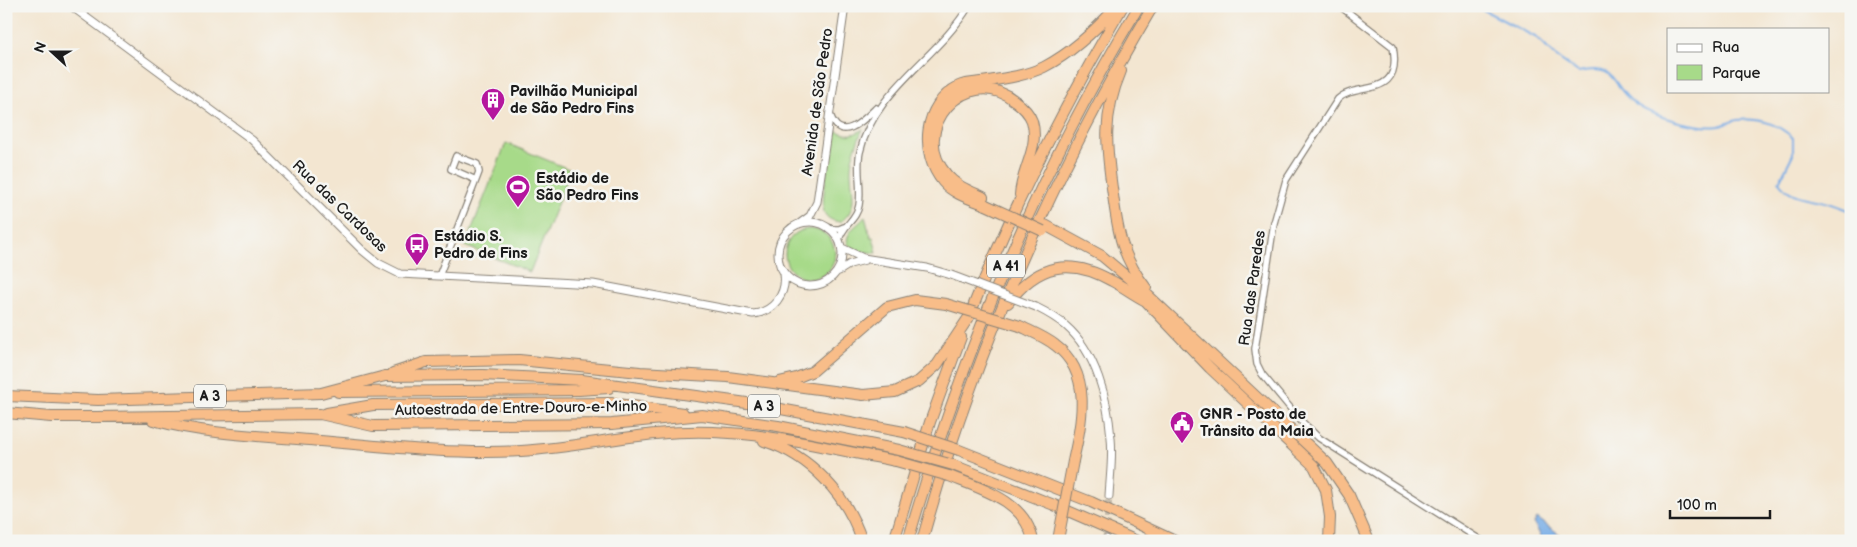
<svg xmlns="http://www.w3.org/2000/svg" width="1857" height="547" viewBox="0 0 1857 547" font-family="'Balsamiq Sans',sans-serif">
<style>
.green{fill:#a7da89;stroke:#627b52}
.water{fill:#79ade6;stroke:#4a6481}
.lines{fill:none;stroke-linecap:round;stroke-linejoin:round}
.stream{stroke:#79ade6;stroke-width:2}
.tertiary-tunnel{stroke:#c8bead;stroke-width:7;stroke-dasharray:7 3.5;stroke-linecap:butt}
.minor-casing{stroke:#888176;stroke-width:8}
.tertiary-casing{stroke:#888176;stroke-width:9}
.motorway-casing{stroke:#888176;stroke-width:12}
.minor{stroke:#fff;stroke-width:5.5}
.tertiary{stroke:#fff;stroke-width:7}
.motorway{stroke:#f8bd89;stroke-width:10}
.tertiary-bridge-casing{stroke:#888176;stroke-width:9;stroke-linecap:butt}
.motorway-bridge-casing{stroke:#888176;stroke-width:12;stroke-linecap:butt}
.tertiary-bridge{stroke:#fff;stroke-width:7}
.motorway-bridge{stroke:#f8bd89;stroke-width:10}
.labels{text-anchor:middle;stroke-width:5;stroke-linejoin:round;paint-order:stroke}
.shield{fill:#f6f6f2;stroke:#5d5d5c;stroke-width:1}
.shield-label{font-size:14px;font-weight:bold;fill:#1c1c1c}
.poi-label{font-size:15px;font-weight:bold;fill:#1c1c1c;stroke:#f6f6f2;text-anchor:start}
.street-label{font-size:15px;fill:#1c1c1c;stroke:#f6f6f2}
</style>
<rect width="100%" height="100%" fill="#f6f6f2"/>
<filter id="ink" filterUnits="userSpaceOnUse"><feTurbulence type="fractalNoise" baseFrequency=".02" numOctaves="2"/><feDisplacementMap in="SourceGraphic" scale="10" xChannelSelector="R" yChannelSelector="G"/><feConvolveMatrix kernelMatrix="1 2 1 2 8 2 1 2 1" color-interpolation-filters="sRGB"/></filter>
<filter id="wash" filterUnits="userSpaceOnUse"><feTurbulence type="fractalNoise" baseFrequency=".0096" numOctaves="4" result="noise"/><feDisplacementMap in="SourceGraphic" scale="20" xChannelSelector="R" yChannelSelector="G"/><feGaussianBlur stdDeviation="1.12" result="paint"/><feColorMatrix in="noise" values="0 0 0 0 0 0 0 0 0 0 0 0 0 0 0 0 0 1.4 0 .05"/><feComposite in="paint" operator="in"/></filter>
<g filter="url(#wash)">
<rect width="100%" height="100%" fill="#f3e6d1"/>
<path class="green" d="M863,129c-5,11 -11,26 -12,38 -1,22 10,41 -11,55 -7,-1 -13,-3 -16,-10 -4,-11 8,-67 10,-82 12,5 18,7 29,-1z
M506,143l65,27 -41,102 -65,-26z
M865,216l4,16 2,2 -1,3h3l4,16c-10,-1 -37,-2 -28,-19 3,-7 12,-11 16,-18z
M785 254a25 25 0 1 1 50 0a25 25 0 1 1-50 0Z"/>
<path class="water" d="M1537,518l32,23h-26l-9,-18z"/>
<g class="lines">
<path class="stream" d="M1476,6l61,32 18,18 23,16c42,-9 31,13 57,32 19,13 61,25 84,22 6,-1 12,-5 18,-6 23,-2 40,3 56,18v16l-14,28c11,15 25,15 42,19 10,2 20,6 30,10"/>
</g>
</g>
<g filter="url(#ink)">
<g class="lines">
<path class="tertiary-tunnel" d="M1106,539l3,-43"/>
<defs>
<path id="minor" d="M1340,6l53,41c10,53 -36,34 -55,52l-52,81 -12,43 -19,126 2,15 5,10 39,47 18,17 163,103
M830,114c10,31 34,6 46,-6
M830,229h9l5,-2
M839,241c2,-15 18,-21 20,-36 3,-17 -3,-36 1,-53 14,-62 78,-94 109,-146
M439,276l37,-96 3,-8 -2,-8 -21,-8 -5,13 25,11"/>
<path id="tertiary" d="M71,6l181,134 110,110 16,13 22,11 193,10 160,30c20,-2 34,-20 31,-40
M778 254a32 32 0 1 1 64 0a32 32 0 1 1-64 0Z
M799,224l11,-8 7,-14 28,-196
M842,248l21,10 64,10 24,7
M839,271l11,-7 15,-4
M1036,307c10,5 21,11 30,19 30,26 42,74 45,112 2,19 -1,39 -2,58
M1106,539v2"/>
<path id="motorway" d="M1121,71c-19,45 -15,77 -8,124 5,38 9,62 33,93
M983,197c-13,-6 -27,-11 -36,-22 -40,-45 19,-113 68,-74 7,5 14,12 17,20 8,27 -11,49 -12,74
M986,205c-15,-6 -33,-11 -43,-23 -24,-29 -20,-78 16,-96 6,-3 15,-3 22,-4 20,-3 45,-6 63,-15 29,-15 52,-37 73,-61
M1045,225l57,31 37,31 188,176 22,32 20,46
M1144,299l66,69 104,98 12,24 4,27 -1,24
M1008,303c29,-39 62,-46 104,-22 12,6 22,14 34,20
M968,319c43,-109 96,-213 155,-313
M1020,326c12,6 25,11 35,19 38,28 27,76 18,116
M393,373l33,-11 93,-2 121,12 88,5 135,18 32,-3 24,-11 18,-16 32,-48
M779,382l17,-4 17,-7 74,-64 28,-7 31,4
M338,392l241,-2 30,-2
M6,396l92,4 223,-7 64,-17 98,-1 99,5 172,24 150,28
M6,413l45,4h45l224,-3 53,12 239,-2 90,-9 76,11 121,24
M327,413l46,-8 238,-2 72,10
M153,420c50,14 105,16 157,20 70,6 141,15 211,11 65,-4 127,-22 192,-19 61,2 123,18 183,29
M764,441c46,14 83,54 98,100
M959,450l132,52 84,39
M953,465l101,40 83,36
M949,476c33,13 77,25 84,65
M894,541l36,-119 31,-85
M908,541c54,-187 130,-368 231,-535
M922,541c52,-188 131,-367 231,-535"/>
</defs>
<use href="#minor" class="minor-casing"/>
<use href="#tertiary" class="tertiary-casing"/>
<use href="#motorway" class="motorway-casing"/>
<use href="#minor" class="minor"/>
<use href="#tertiary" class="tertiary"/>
<use href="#motorway" class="motorway"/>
<defs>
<path id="tertiary-bridge" d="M951,275l85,32"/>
<path id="motorway-bridge" d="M986,205l57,26
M946,304l74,22
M904,432l55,18
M899,450l54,15
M896,461l53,15
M1058,540l15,-79"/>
</defs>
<use href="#tertiary-bridge" class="tertiary-bridge-casing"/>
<use href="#motorway-bridge" class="motorway-bridge-casing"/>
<use href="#tertiary-bridge" class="tertiary-bridge"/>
<use href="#motorway-bridge" class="motorway-bridge"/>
</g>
</g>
<defs>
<symbol id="building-pin" viewBox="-11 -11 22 30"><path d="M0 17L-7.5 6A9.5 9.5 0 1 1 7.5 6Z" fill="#b5179e" stroke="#f6f6f2"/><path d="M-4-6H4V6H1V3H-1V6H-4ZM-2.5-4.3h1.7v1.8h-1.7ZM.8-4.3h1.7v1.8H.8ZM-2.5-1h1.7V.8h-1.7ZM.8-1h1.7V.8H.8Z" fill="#fff"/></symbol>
<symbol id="stadium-pin" viewBox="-11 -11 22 30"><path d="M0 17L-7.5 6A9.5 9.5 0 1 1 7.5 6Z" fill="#b5179e" stroke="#f6f6f2"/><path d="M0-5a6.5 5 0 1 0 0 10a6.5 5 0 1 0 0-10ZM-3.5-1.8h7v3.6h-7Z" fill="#fff"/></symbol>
<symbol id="bus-pin" viewBox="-11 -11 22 30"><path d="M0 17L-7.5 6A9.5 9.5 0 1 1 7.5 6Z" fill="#b5179e" stroke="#f6f6f2"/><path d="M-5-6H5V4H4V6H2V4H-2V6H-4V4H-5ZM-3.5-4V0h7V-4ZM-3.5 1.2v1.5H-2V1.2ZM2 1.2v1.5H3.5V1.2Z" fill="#fff"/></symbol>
<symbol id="civic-pin" viewBox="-11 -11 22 30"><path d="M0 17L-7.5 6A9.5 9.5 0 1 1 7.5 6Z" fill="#b5179e" stroke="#f6f6f2"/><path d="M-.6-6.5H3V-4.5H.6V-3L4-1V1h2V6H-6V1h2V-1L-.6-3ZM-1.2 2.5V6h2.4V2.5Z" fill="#fff"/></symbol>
</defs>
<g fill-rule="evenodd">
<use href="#building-pin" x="479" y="86" width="28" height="38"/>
<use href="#stadium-pin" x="504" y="173" width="28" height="38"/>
<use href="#bus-pin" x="403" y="231" width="28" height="38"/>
<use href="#civic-pin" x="1168" y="409" width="28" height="38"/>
</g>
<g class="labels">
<g class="shield">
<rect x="987" y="254.5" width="38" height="23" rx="4"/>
<rect x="194" y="384.5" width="32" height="23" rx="4"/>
<rect x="748" y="394.5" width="32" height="23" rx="4"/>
</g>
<g class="shield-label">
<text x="1006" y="271">A 41</text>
<text x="210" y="401">A 3</text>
<text x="764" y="411">A 3</text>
</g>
<g class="poi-label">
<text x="510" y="96">Pavilhão Municipal<tspan x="510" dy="17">de São Pedro Fins</tspan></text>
<text x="536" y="183">Estádio de<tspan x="536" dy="17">São Pedro Fins</tspan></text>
<text x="434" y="241">Estádio S.<tspan x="434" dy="17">Pedro de Fins</tspan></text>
<text x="1200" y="419">GNR - Posto de<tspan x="1200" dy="17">Trânsito da Maia</tspan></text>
</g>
<g class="street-label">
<text transform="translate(817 102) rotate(-82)" y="5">Avenida de São Pedro</text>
<text transform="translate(340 206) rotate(44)" y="5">Rua das Cardosas</text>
<text transform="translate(1252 288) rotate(-82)" y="5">Rua das Paredes</text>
<text transform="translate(521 408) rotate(-1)" y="5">Autoestrada de Entre-Douro-e-Minho</text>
</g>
</g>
<rect width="1857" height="547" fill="none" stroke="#f6f6f2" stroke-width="25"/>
<rect x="1667" y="28" width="162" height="65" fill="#f6f6f2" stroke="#9f9f9c"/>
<rect x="1677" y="44" width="25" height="8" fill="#ffffff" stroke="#9f9f9c"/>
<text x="1712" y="52" font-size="15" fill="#1c1c1c">Rua</text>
<rect x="1677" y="65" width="25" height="15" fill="#a7da89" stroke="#9f9f9c"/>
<text x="1712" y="78" font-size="15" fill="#1c1c1c">Parque</text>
<g transform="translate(52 52) rotate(291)" stroke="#f6f6f2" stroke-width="4" paint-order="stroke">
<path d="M0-4L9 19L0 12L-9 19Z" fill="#1c1c1c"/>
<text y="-8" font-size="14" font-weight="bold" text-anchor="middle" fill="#1c1c1c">N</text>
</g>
<path d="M1670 510v8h100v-8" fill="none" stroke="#1c1c1c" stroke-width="2.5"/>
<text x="1677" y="510" font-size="15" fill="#1c1c1c" stroke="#f6f6f2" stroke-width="4" paint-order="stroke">100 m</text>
</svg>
